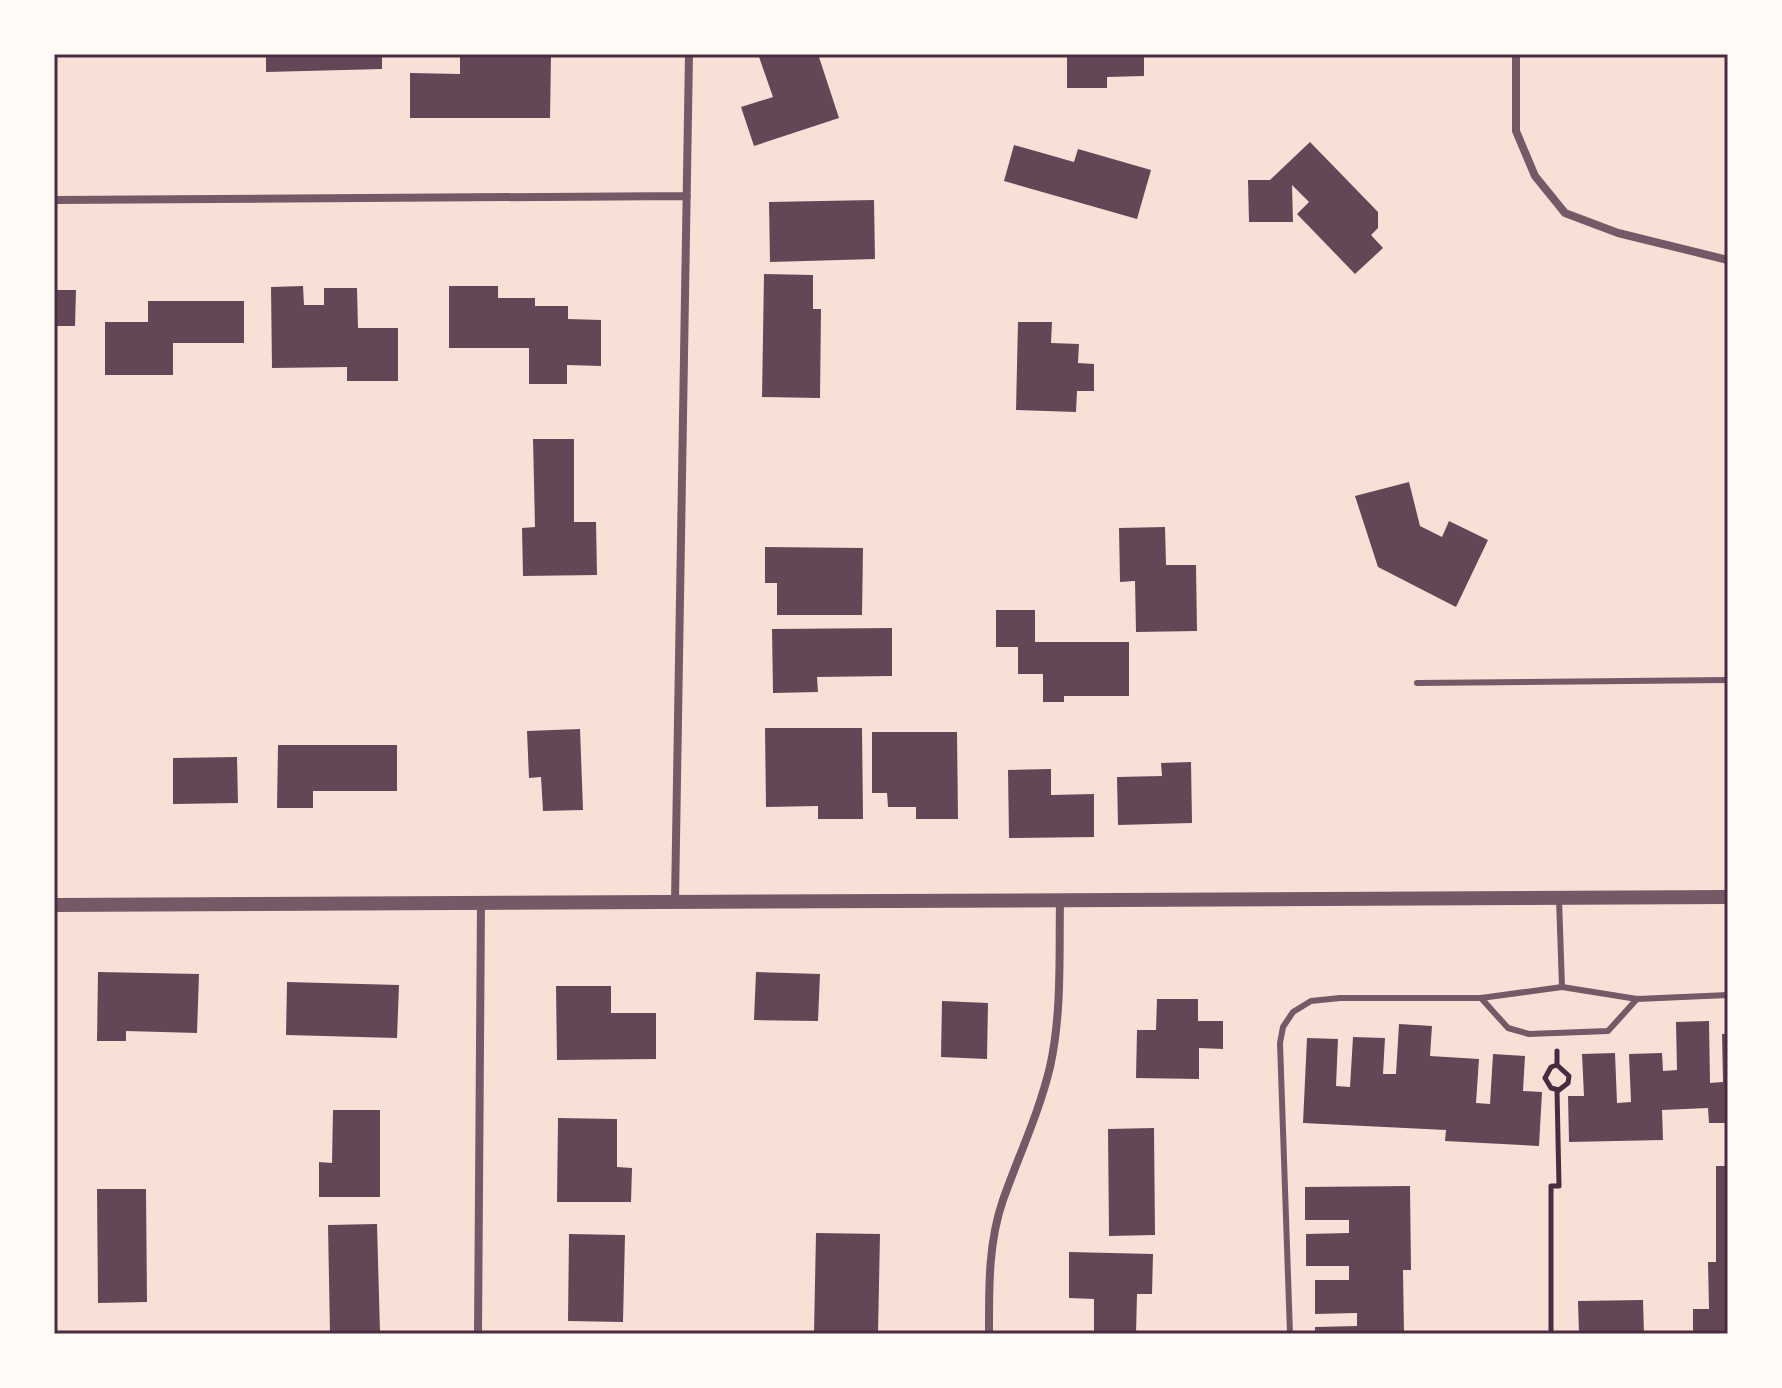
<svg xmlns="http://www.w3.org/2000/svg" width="1782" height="1388" viewBox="0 0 1782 1388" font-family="'Nunito Sans',sans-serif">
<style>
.building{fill:#644757}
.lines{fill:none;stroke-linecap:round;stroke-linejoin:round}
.path{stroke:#4a2c40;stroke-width:5}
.service{stroke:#755966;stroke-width:6}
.minor{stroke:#755966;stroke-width:8}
.tertiary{stroke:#755966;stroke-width:14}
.neatline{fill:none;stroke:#4a2c40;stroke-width:3}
</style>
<rect width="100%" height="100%" fill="#f7e1d7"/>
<path class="building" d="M266,54h116v15l-116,3z
M460,54h91l-1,64h-140v-45l50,1z
M758,54h60l21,64 -85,28 -13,-39 32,-10z
M1067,54h77v22l-37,1v11h-40z
M1310,142l68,70v16l-7,7 12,13 -28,26 -58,-60 12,-12 -17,-17 1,37h-44l-1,-42h22z
M1014,145l60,17 4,-13 73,21 -14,49 -133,-38z
M874,200l1,59 -105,3 -1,-60z
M764,274l49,1v34h8l-1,89 -58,-1z
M303,286l1,19h20v-17h33l1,40h40v53h-51v-14l-75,1 -1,-81z
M449,286h49v12h37v8h33v13l33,1v46l-34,-1v19h-38v-36h-80z
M54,290h22l-1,36h-21z
M148,301h96v42h-71v32h-68v-53h43z
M1018,322h34l-1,21 28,1 -1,19 16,1v27h-17l-1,21 -60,-2z
M533,439h41v83h22l1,53 -74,1 -1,-48 13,-1z
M1409,482l11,44 22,11 7,-16 39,19 -32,67 -78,-40 -23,-71z
M1165,527l1,38h30l1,66 -61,1 -1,-51 -15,1 -1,-54z
M765,547l98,1 -1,67h-85v-32h-12z
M996,610h39v32h94v54h-65v6h-21v-28h-25v-27h-22z
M892,628v48l-75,1 1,15 -45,1 -1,-64z
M765,728h97l1,91h-45v-13l-52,1z
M580,729l3,81 -40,1 -2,-34 -12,1 -2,-47z
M872,732h85l1,87h-42v-12h-28l-1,-14h-15z
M278,745h119v46h-84v17h-36z
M237,757l1,46 -65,1v-46z
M1191,762l1,61 -74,2 -1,-48 45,-1 -1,-13z
M1051,769v26l43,-1v43l-85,1 -1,-68z
M98,972l101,2 -2,59 -71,-2v10h-29z
M756,972l64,2 -2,47 -64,-1z
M287,982l112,3 -2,53 -111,-3z
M556,986h55v27h45v46l-99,1z
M1157,999h41v22h25v28l-24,-1v31l-63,-1 1,-48h19z
M942,1001l46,2 -1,56 -46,-2z
M1709,1021l1,62 13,-1 -1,-48h6v89h-19l-1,-15 -46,2 1,30 -94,2 -1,-46h16l-2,-42 33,-1 2,50 14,-1 -2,-48 33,-1 1,18 14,-1 -1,-48z
M1399,1024l33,2 -2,30 49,3 -3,44 14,1 3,-50 32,2 -2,35 19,1 -3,54 -94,-5 1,-11 -143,-7 4,-85 31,1 -2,47 14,1 3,-50 32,1 -2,36h13z
M333,1110h47v87h-61v-35l13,1z
M558,1118l59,1v48l15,1 -1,34h-74z
M1154,1128l1,107 -46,1 -1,-107z
M1716,1166h12v168h-35v-25h16l-1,-47h8z
M1410,1186l1,84h-8l1,64h-89v-7l42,-1v-13l-42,1v-34h34v-14h-43v-32l43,-1v-13h-44v-33z
M97,1189h49l1,113 -49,1z
M377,1224l3,108 -50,1 -2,-108z
M816,1233l64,1 -2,100 -64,-1z
M569,1234l56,1 -2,87 -55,-1z
M1069,1252l84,2 -1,40h-15l-1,40h-42v-35l-25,-1z
M1643,1300l1,34h-65l-1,-33z"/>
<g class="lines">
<path class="path" d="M1557,1051v14l12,11 -1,7 -9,7 -8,-2 -6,-10 6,-11 6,-2
M1551,1334v-148h8l-2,-96"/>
<path class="service" d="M1417,683l311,-3
M1559,899l3,88
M1481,998l27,30 21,6 79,-3 29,-32
M1290,1334l-10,-291 3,-16 10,-15 18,-11 29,-3h141l81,-11 75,12 91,-4"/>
<path class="minor" d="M1516,54v77l19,45 30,37 53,20 110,27
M54,200l633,-4
M675,901l14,-847
M478,1334l3,-433
M989,1334c0,-45 -1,-91 14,-134 16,-45 36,-87 47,-133 12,-54 9,-111 10,-166"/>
<path class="tertiary" d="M54,905l1674,-8"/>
</g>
<rect width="1782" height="1388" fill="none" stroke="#fffaf5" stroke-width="112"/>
<rect x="56" y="56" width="1670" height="1276" class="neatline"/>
</svg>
